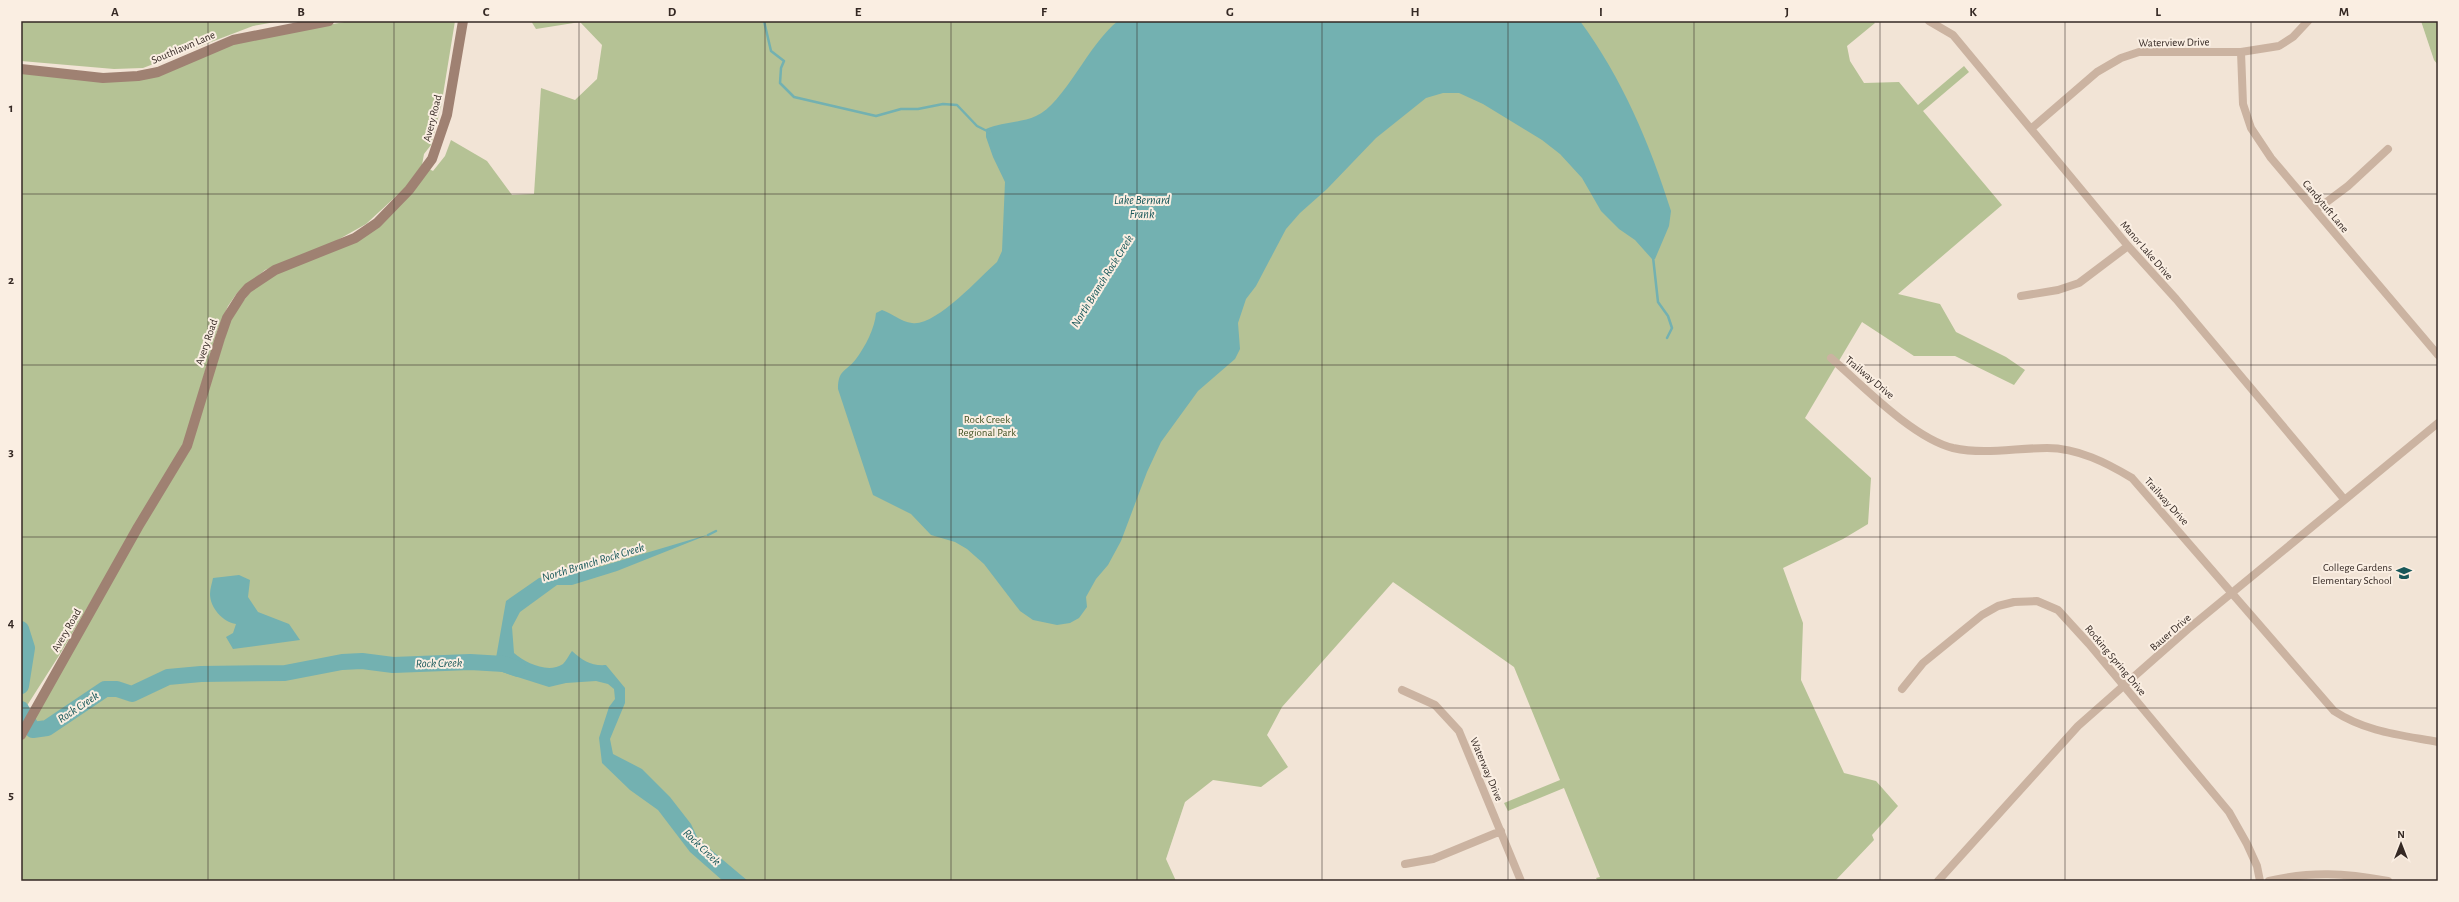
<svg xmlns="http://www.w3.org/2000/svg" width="2459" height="902" viewBox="0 0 2459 902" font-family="'Alegreya Sans',sans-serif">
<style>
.green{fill:#b5c295}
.water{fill:#73b1b1}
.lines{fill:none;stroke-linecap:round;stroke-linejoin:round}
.stream{stroke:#73b1b1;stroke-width:2.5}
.river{stroke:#73b1b1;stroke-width:16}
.street{stroke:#cbb3a1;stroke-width:8}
.secondary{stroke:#9f8172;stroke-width:10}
.grid{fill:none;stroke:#352924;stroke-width:1;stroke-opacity:0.55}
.labels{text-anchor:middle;stroke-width:4;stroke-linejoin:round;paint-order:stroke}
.street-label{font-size:11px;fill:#352924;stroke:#faeee2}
.park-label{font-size:11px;fill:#455526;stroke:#faeee2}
.poi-label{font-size:11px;fill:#352924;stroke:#faeee2;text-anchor:end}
.water-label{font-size:12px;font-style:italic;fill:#175759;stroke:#faeee2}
.neatline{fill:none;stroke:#352924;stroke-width:1.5}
.grid-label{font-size:13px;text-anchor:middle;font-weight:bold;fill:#352924}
</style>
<rect width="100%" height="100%" fill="#f2e4d6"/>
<path class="green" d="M21,21h260l-28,5 -110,42 -29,1 -93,-8z
M350,21h105l-14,86 -10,38 -7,9 -2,11 -16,22 -40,37 -32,18 -69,28 -28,23 -9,13 -11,25 -33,112 -124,211 -39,61v-643l98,9 120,-40z
M531,21h1342l2,2 -28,23 3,15 14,22 35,-1 19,23 46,-39 5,6 -46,39 79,94 -104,89 42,10 16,28 50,25 19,13 -11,15 -59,-29h-41l-52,-34 -57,96 66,60 -3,46 -25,15 -60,29 20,55 -2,57 43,93 32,8 22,25 -26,29 2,5 -39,41h-237l-2,-3 4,-1 -36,-89 -56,23 -4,-8 56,-23 -46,-113 -121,-85 -111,125 -15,28 21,32 -27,20 -48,-7 -28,22 -19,57 10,22h-1155v-154l168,-276 43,-136 21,-26 20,-14 83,-33 73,-73 4,2 12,-15 6,-16 36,21 25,34 22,-1 7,-106 34,12 22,-21 5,-34 -22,-23 -44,7z
M2421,21h17v44l-4,-5z"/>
<path class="water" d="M1118,21h462c42,57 70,123 91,190l-2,15 -14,33h-3l-17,-19 -16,-11 -18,-18 -19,-33 -22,-24 -18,-14 -59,-36 -24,-11h-16l-17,5 -50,40 -49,51 -27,24 -14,16 -30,57 -10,13 -8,24 2,26 -5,10 -37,32 -37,51 -14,30 -26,69 -13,24 -12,14 -10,18 1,10 -8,11 -9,5 -13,2 -24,-5 -13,-9 -36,-47 -17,-15 -12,-7 -24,-7 -20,-21 -38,-19 -35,-106c0,-20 8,-17 18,-30 9,-12 19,-31 20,-46l6,-3c10,3 19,12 30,13 23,4 67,-45 85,-61l5,-11 3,-69 -12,-25 -7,-20v-8c15,-7 35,-6 50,-13 28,-12 53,-73 82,-95z
M710,534l-93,37 -45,14h-15l-37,27 -8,15 2,26c12,10 34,21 49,11 3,-3 6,-9 9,-13 11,10 19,15 34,14l19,23v15l-15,36 3,15 29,15 28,28 21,27 7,15 50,42h-25l-33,-29 -32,-42 -28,-20 -28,-27 -3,-25 10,-31 6,-8 -1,-10 -6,-5 -12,-3 -30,2 -17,4 -50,-16 -3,-13 10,-57 33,-23 63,-12z
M239,575l11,5 -2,17 10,15 31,12 11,16 -67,9 -7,-12 7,-4 3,-9c-13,-2 -26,-16 -26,-30 0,-5 2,-11 3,-16z"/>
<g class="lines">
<path class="stream" d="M764,21l7,30 13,10 -3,7 -1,15 14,14 82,19 25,-7h17l25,-5 14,1 20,21 12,6
M1653,257l5,45 10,14 4,12 -5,10
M708,535l8,-4"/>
<path class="river" d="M21,629l6,19 -6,38
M21,709l12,21 14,-2 58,-39h12l15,5 36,-17 33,-3 84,-1 57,-11 20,-1 31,4 77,-3 34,2 14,5"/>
<path class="street" d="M1929,21l24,14 175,211 48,53 168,200
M2241,52l2,52 8,24 20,30 167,197
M2032,128l65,-56 24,-14 18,-6h102l38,-6 14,-9 15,-16
M2316,210l32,-24 40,-37
M2021,296l37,-6 21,-7 49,-37
M1831,358c32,28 82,80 122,90 32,7 62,0 94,0 31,0 60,15 85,30l202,233c32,21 67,24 104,31
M1902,689l21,-26 59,-48 16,-9 16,-4 23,-1 21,9 31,34 140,168 18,32 10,22 3,15
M1402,690l33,15 24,26 62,150
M1405,864l28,-5 68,-28
M1938,881l140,-155 110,-97 250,-206
M2269,881c43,-10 75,-8 119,0"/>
<path class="secondary" d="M21,69l82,9 35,-2 20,-4 75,-32 96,-19
M21,735l117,-208 49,-81 33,-108 7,-20 14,-22 7,-8 27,-18 80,-32 22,-15 32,-33 23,-31 15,-44 16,-94"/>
</g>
<path class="grid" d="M208,21v860M394,21v860M579,21v860M765,21v860M951,21v860M1137,21v860M1322,21v860M1508,21v860M1694,21v860M1880,21v860M2065,21v860M2251,21v860M21,194h2417M21,365h2417M21,537h2417M21,708h2417"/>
<defs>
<symbol id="school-bare" viewBox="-9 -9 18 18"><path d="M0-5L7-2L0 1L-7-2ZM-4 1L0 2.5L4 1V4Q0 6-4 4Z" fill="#175759" stroke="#faeee2" stroke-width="2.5" paint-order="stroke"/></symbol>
</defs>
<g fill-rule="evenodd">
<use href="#school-bare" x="2393" y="562" width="22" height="22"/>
</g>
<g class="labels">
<g class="street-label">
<text transform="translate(2174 42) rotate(-1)" y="4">Waterview Drive</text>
<text transform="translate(183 47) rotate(-23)" y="4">Southlawn Lane</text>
<text transform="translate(432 118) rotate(-76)" y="4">Avery Road</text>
<text transform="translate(2326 206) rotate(50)" y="4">Candytuft Lane</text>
<text transform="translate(2147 250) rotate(49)" y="4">Manor Lake Drive</text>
<text transform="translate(206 342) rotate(-71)" y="4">Avery Road</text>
<text transform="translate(1870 377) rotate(40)" y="4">Trailway Drive</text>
<text transform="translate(2167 501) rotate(48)" y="4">Trailway Drive</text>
<text transform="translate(66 630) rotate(-60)" y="4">Avery Road</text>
<text transform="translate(2170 632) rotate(-41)" y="4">Bauer Drive</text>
<text transform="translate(2116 660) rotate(50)" y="4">Rocking Spring Drive</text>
<text transform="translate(1487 769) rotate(67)" y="4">Waterway Drive</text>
</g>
<g class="park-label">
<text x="987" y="423">Rock Creek<tspan x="987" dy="13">Regional Park</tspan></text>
</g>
<g class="poi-label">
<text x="2392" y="571">College Gardens<tspan x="2392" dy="13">Elementary School</tspan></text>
</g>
<g class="water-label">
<text x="1142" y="204">Lake Bernard<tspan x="1142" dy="14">Frank</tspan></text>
<text transform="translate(1102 281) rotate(-58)" y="4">North Branch Rock Creek</text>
<text transform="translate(593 562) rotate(-17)" y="4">North Branch Rock Creek</text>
<text transform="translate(439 663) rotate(-1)" y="4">Rock Creek</text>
<text transform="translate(78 707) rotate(-34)" y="4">Rock Creek</text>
<text transform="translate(702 847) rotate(44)" y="4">Rock Creek</text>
</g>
</g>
<rect width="2459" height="902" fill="none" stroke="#faeee2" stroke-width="44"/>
<g transform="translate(2401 844)" stroke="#faeee2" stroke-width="3" paint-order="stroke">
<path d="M0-3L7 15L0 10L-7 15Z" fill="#352924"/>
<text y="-6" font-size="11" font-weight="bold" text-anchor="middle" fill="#352924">N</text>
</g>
<rect x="22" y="22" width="2415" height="858" class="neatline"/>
<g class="grid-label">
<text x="115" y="16">A</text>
<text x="301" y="16">B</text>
<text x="486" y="16">C</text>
<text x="672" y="16">D</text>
<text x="858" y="16">E</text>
<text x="1044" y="16">F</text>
<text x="1230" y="16">G</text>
<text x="1415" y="16">H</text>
<text x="1601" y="16">I</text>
<text x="1787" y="16">J</text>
<text x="1973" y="16">K</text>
<text x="2158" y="16">L</text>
<text x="2344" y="16">M</text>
<text x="11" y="112">1</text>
<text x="11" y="284">2</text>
<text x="11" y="456">3</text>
<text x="11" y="627">4</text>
<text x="11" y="799">5</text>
</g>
</svg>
